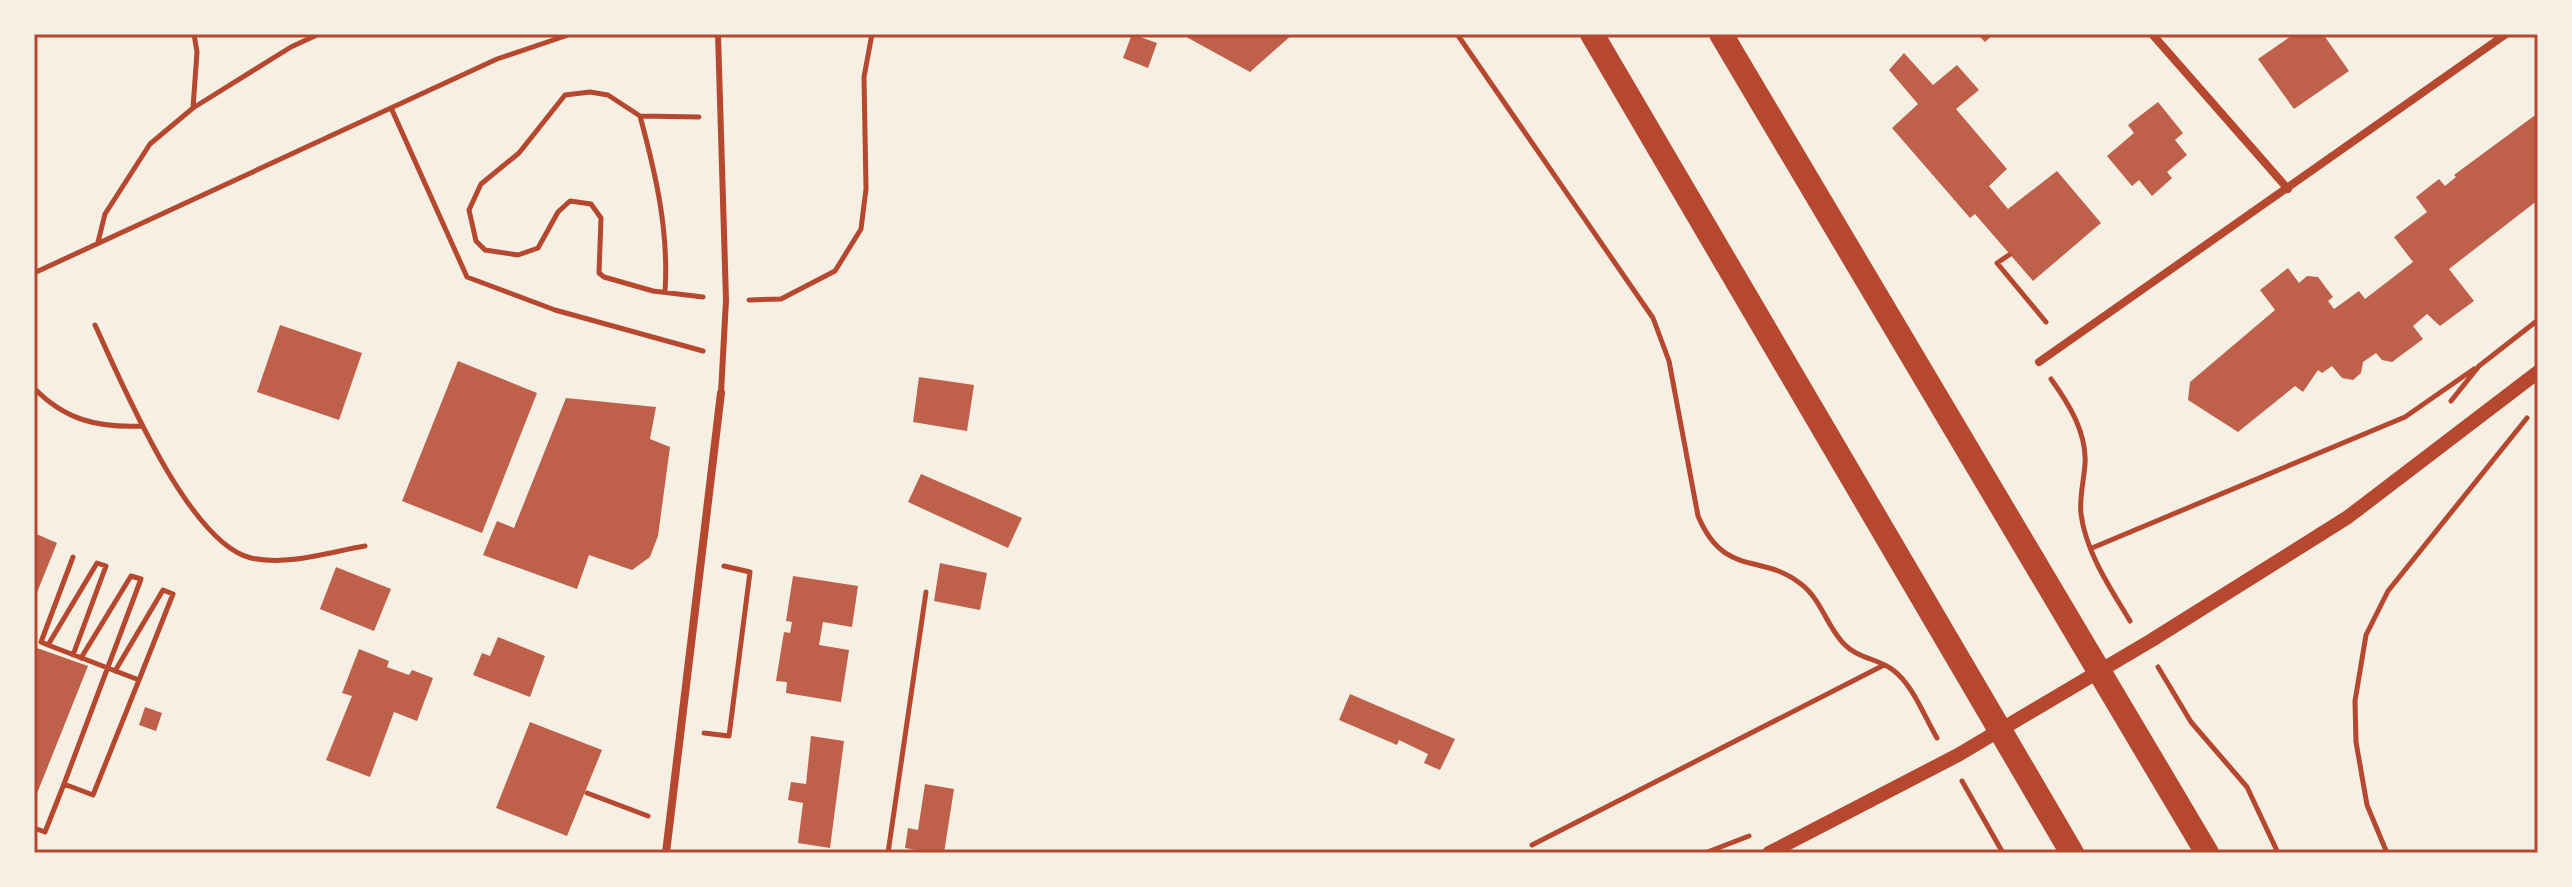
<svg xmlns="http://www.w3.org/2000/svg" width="2572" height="887" viewBox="0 0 2572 887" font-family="'Playfair Display',serif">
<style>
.building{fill:#bf614a}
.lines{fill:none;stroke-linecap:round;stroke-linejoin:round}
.path{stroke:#b5482f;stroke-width:5}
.service{stroke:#b5482f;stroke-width:6}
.minor{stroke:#b5482f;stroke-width:8}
.tertiary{stroke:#b5482f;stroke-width:14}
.motorway{stroke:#b5482f;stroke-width:24}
.neatline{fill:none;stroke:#b5482f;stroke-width:3}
</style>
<rect width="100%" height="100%" fill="#f6efe4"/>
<path class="building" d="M1132,34l25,9 -9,25 -25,-10z
M1181,34h112l-43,38z
M1977,34h17l-9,8z
M2294,34h29l26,37 -55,38 -36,-50z
M1904,53l29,32 24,-20 22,25 -23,19 51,60 -18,17 19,23 49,-38 44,52 -68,58 -58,-67 -5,4 -78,-90 26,-24 -29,-34z
M2158,102l25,31 -8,7 12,15 -20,17 5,6 -20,18 -13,-16 -7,6 -25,-30 27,-23 -6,-8z
M2538,113v87l-89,69 25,32 -34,25 -13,-12 -14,12 10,13 -31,23 -10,-2 -6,-7 -13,9 -2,11 -8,7 -11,-2 -10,-12 -10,7 -4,-3 -15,22 -8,-6 -57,46 -50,-32 2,-18 85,-72 -15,-20 28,-22 11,15 8,-7 11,1 15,20 -5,4 6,8 25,-18 6,8 48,-37 -19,-25 33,-25 -11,-15 23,-18 6,7 11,-9 -2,-2z
M280,325l82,28 -23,67 -82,-28z
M458,361l79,32 -55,140 -80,-32z
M919,377l55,8 -7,46 -54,-9z
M566,398l90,9 -6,32 20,8 -12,89 -8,21 -18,13 -43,-15 -12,34 -94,-34 14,-34 17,7z
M921,474l101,44 -14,30 -100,-46z
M34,533l23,10 -23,57z
M940,563l47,10 -7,37 -46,-9z
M336,567l55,22 -17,42 -54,-22z
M793,576l65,10 -6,41 -29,-5 -4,23 30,5 -8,52 -55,-9 1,-11 -11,-1 8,-49 6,1 2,-11 -6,-1z
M498,637l47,19 -15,41 -57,-22 9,-22 8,3z
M34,647l54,19 -54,135z
M359,649l30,12 -2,6 22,8 3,-5 21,8 -16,43 -23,-9 -24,65 -44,-17 26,-64 -10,-3z
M1350,694l105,45 -15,31 -16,-7 4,-9 -29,-14 -2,5 -58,-25z
M145,707l17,6 -6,18 -17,-6z
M530,722l72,28 -35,86 -71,-28z
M811,736l33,5 -14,107 -32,-5 5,-40 -15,-3 3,-18 15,2z
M925,784l29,5 -10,64h-29l1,-3 -11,-2 3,-20 10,2z"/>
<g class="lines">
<path class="path" d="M1457,34l196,284 16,43 29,155c27,63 63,36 103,68 20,15 26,43 43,60 13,14 35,15 49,26 20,15 31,46 44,68
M193,108l98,-61 28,-13
M392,110l75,167 88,33 148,41
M640,116c16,59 29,115 25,176
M699,117l-59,-1 -32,-21 -18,-3 -25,3 -46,58 -38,31 -12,26 7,31 9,9 33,5 20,-7 20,-36 12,-11 21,3 10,14 -2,55 5,4 49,14 50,6
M98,242l7,-28 45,-70 43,-36 4,-56 -3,-18
M2009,255l-12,8 49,59
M34,273l463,-214 74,-25
M749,300l32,-1 54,-28 26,-42 5,-40 -2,-112 8,-43
M95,325c26,56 93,218 156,233 37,8 78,-6 114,-12
M2051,379c18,25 36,54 34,85 -1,16 -6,35 -4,50 5,39 30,75 49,107
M34,388c31,32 64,40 108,38
M2451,401l28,-35 59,-46
M2092,548l313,-131 69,-48
M73,557l-32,85 7,3 91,35 34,-86 -10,-4 -48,81
M48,645l49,-82 9,3 -33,89
M81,658l50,-82 10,3 -77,205 29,11 46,-115
M2158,667l33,55 56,65 31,66
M704,733l25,3 21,-164 -26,-6
M1962,781l41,72
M587,793l61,23
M34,828l11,4 19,-48
M1532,845l352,-180
M888,853l38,-261
M1705,853l44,-17
M2387,853l-20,-48 -11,-63 -1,-41 11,-66 22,-44 139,-173"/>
<path class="service" d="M718,34l8,266 -5,93"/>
<path class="minor" d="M2152,34l136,155
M2039,362l467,-328
M666,853l55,-460"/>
<path class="tertiary" d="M1769,853l189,-98 194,-115 196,-123 190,-145"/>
<path class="motorway" d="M1592,34l480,819
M1721,34l486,819"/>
</g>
<rect width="2572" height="887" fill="none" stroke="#f6efe4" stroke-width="72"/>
<rect x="36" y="36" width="2500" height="815" class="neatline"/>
</svg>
